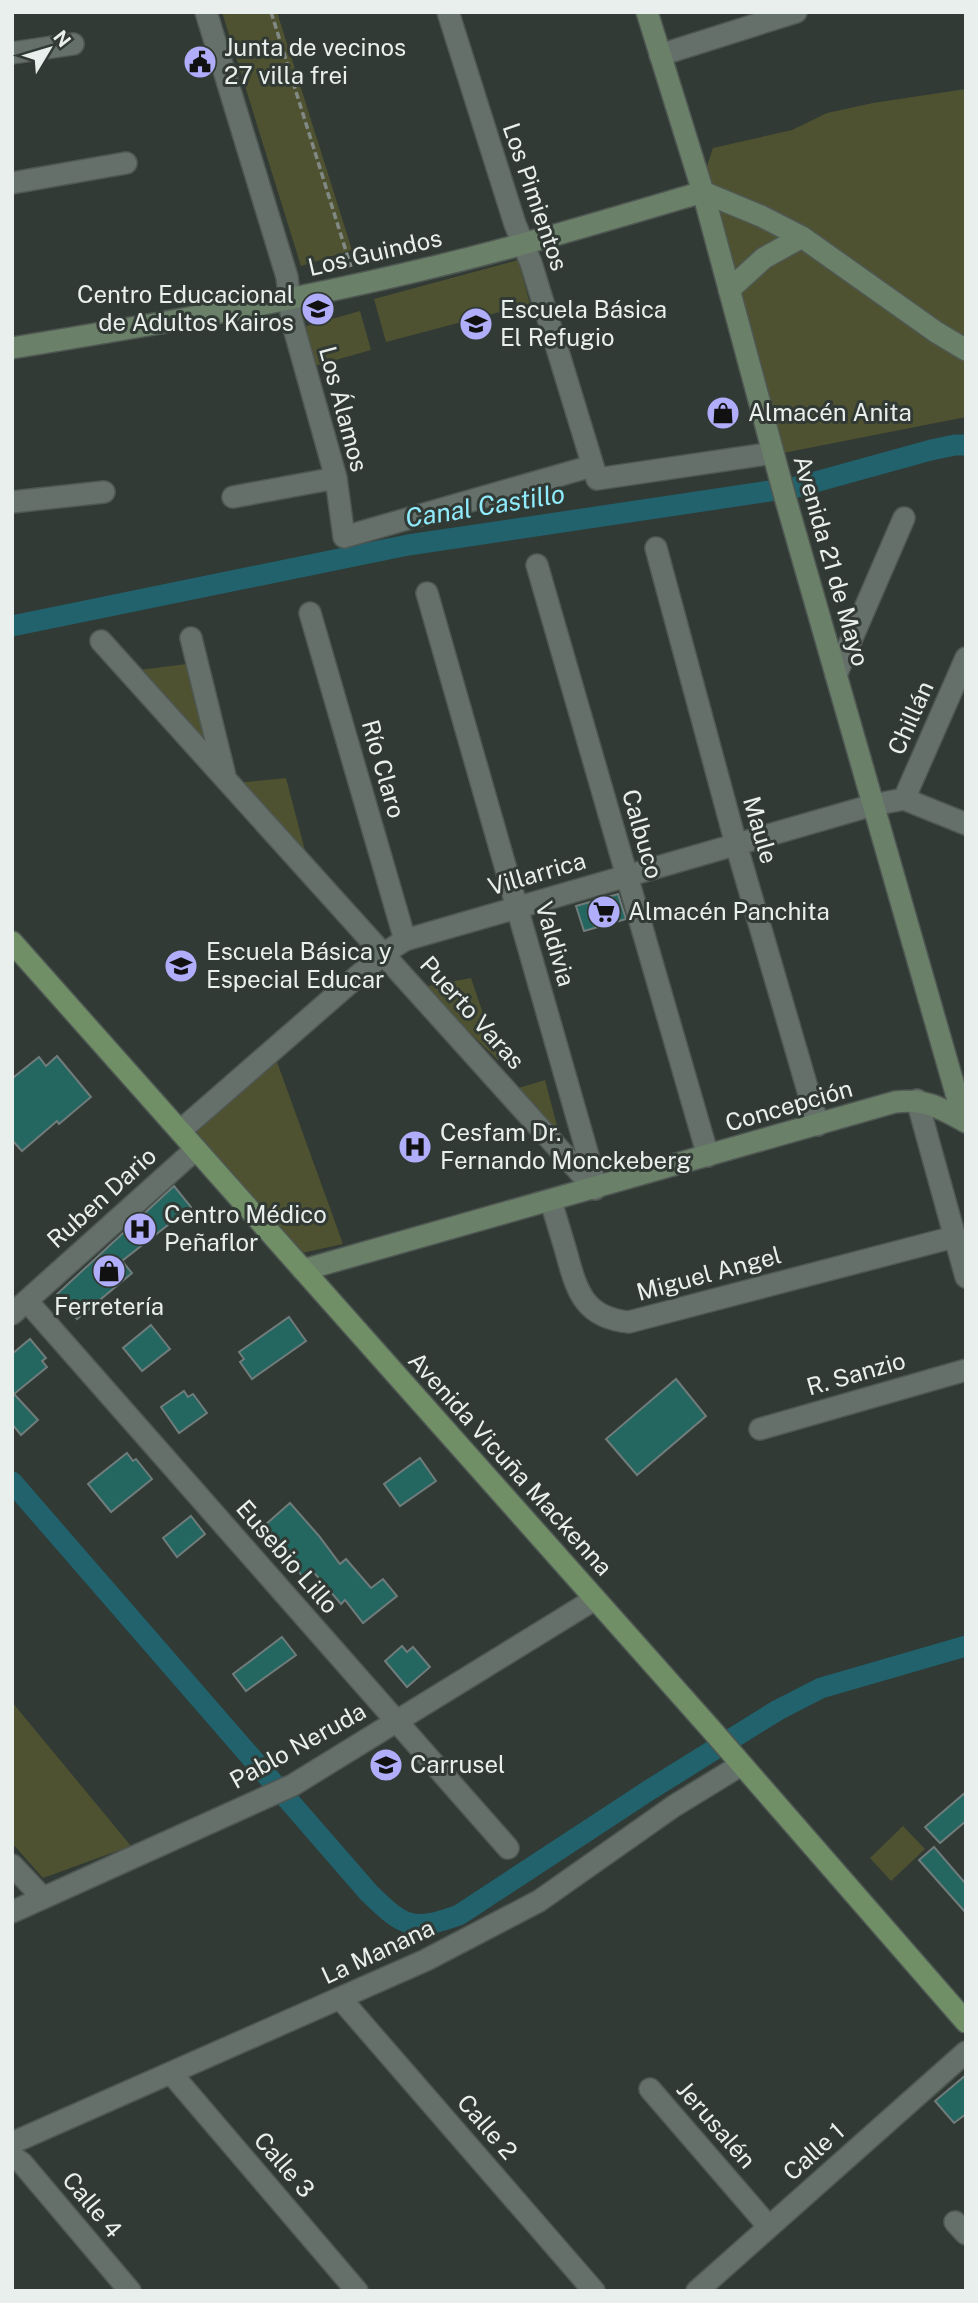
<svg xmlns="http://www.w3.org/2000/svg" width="978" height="2303" viewBox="0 0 978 2303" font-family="'Public Sans',sans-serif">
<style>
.green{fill:#4f5230}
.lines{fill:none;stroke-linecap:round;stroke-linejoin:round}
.canal{stroke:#21626d;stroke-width:21}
.building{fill:#246660;stroke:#707c7b;stroke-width:2}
.street-casing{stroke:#4f5753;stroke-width:24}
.secondary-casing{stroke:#4f5753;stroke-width:24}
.primary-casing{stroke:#4f5753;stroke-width:24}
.path{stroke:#818985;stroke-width:3.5;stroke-dasharray:7 3.5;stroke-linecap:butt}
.street{stroke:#66706a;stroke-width:21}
.secondary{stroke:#6b8068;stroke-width:21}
.primary{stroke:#708f67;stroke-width:21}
.labels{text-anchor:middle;stroke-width:6;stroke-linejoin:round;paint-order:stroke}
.poi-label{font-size:24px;fill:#e9efec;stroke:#313a35;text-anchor:start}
.street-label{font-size:24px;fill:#e9efec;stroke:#313a35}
.water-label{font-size:26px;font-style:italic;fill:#90ecfd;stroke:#313a35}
</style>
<rect width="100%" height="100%" fill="#313a35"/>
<path class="green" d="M222,12h55l75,238 -51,16z
M966,89v328l-188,37 -71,-288 6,-18 79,-18 35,-17 46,-10z
M518,260l12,44 -144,38 -12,-43z
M360,311l11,39 -60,17 -11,-39z
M187,664l22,84 -70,-78z
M286,778l22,84 -71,-79z
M471,978l28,83 -76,-74z
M277,1062l66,182 -51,11 -106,-119z
M545,1080l16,61 -46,-52z
M12,1702l119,144 -88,32 -31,-35z
M903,1826l22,23 -34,32 -21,-23z"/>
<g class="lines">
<path class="canal" d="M12,626l396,-81 389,-58 134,-37 24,-5h11
M12,1482l357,411c35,34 43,39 90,22l192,-126 127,-79 43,-22 145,-42"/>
</g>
<path class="building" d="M733,402l4,15 -23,6 -4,-15z
M618,894l8,25 -42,12 -8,-25z
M57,1056l34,41 -32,27 -2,-3 -35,30 -10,-11v-59l2,-4 25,-20 7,9z
M174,1186l17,21 -69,54 10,12 -55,46 -21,-24z
M289,1317l17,24 -54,38 -12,-17 4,-3 -5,-7z
M151,1325l19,24 -28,22 -19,-23z
M30,1339l16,19 -4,3 5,6 -33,27 24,26 -17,15 -9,-11v-70z
M676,1379l30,37 -69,59 -31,-36z
M184,1391l4,6 5,-3 14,19 -28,20 -18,-26z
M127,1453l6,8 3,-2 16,20 -41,33 -23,-28z
M420,1458l16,23 -36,25 -16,-22z
M290,1503l29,33 21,28 6,-5 25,29 12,-9 14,17 -34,27 -18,-23 -4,4 -30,-35 -9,7 -24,-33 -7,7 -15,-17z
M191,1516l14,18 -28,23 -14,-19z
M282,1637l14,18 -50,36 -13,-17z
M402,1646l5,6 6,-5 17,20 -23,20 -22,-26z
M966,1792v29l-26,22 -15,-16z
M934,1847l32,37v29l-47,-53z
M966,2075v39l-12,9 -19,-22z"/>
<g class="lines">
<defs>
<path id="street" d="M206,12l81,265 5,44 44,157 8,59 248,-71
M448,12l67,212 16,39 66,216 176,-26
M12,53l61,-9
M660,55l136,-43
M12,183l114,-20
M233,497l103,-19
M12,502l92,-10
M656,548l80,296 82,281
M537,565l171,591
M427,593l164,573 4,23
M310,613l95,327
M191,638l34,138
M101,641l494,548
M836,675l68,-157
M904,799l62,-141
M917,1100l49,177
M180,1131l203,-177 22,-14 468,-135 31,-6 62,25
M551,1201c5,18 11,36 16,54 10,37 18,63 62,67l325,-85
M27,1301l481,547
M12,1314l184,-165
M760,1429l206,-59
M12,1865l31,33
M12,1912l281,-127 302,-186
M340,1998l254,293
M171,2073l186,218
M650,2089l119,138
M12,2143l414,-183 113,-59 135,-95 67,-41
M12,2156l10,7 108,128
M955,2222l11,12
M697,2291l269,-239"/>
<path id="secondary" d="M647,12l56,180 82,305 179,624
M703,192l58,24 41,21 134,95 30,18
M729,290l35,-32 38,-21
M12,348c139,-23 277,-46 413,-79 94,-22 185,-50 278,-77
M303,1270l592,-168c29,-4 46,6 71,20"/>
<path id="primary" d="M12,942l698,786 256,294"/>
</defs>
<use href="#street" class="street-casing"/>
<use href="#secondary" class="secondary-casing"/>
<use href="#primary" class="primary-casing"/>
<path class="path" d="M271,12l80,255"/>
<use href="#street" class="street"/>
<use href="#secondary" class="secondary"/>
<use href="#primary" class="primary"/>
</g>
<defs>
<symbol id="civic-disc" viewBox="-11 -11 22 22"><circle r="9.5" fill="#b0adfa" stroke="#313a35"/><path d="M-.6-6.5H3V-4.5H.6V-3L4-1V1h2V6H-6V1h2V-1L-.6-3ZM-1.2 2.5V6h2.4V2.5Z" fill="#111"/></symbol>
<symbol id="school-disc" viewBox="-11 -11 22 22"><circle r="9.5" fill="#b0adfa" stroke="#313a35"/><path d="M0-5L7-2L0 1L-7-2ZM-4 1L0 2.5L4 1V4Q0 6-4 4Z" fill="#111"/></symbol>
<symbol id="shop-disc" viewBox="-11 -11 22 22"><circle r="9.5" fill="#b0adfa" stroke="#313a35"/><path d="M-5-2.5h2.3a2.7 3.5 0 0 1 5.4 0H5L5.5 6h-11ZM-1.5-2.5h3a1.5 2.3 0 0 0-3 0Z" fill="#111"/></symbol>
<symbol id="supermarket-disc" viewBox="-11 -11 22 22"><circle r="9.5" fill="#b0adfa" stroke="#313a35"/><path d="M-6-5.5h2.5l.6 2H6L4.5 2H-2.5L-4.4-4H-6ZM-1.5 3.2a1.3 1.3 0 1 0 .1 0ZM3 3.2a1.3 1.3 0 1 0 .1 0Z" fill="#111"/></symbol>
<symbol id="hospital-disc" viewBox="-11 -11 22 22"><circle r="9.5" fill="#b0adfa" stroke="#313a35"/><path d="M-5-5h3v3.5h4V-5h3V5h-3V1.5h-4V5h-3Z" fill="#111"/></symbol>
</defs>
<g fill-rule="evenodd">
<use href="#civic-disc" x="181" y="43" width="38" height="38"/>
<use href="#school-disc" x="299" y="290" width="38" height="38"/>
<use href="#school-disc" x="457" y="305" width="38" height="38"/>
<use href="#shop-disc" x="704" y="394" width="38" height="38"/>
<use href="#supermarket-disc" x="585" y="893" width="38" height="38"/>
<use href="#school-disc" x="162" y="947" width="38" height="38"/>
<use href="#hospital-disc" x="396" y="1128" width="38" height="38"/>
<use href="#hospital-disc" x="121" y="1210" width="38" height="38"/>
<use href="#shop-disc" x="90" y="1252" width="38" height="38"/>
<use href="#school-disc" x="367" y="1746" width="38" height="38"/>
</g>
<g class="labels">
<g class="poi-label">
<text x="224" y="56">Junta de vecinos<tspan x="224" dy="28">27 villa frei</tspan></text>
<text x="294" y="303" text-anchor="end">Centro Educacional<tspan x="294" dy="28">de Adultos Kairos</tspan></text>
<text x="500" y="318">Escuela Básica<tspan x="500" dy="28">El Refugio</tspan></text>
<text x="748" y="421">Almacén Anita</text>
<text x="628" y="920">Almacén Panchita</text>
<text x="206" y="960">Escuela Básica y<tspan x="206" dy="28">Especial Educar</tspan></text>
<text x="440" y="1141">Cesfam Dr.<tspan x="440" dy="28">Fernando Monckeberg</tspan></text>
<text x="164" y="1223">Centro Médico<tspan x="164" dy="28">Peñaflor</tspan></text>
<text x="109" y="1315" text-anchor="middle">Ferretería</text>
<text x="410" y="1773">Carrusel</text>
</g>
<g class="street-label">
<text transform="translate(535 197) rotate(71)" y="8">Los Pimientos</text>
<text transform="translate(375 253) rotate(-13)" y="8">Los Guindos</text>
<text transform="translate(343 409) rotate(75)" y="8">Los Álamos</text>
<text transform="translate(831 561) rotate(74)" y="8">Avenida 21 de Mayo</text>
<text transform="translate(911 718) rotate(-66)" y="8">Chillán</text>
<text transform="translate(383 769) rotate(74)" y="8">Río Claro</text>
<text transform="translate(760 830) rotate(74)" y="8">Maule</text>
<text transform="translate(642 834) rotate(74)" y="8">Calbuco</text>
<text transform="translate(537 874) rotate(-16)" y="8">Villarrica</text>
<text transform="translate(555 944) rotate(74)" y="8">Valdivia</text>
<text transform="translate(472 1013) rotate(48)" y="8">Puerto Varas</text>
<text transform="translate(789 1106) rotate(-16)" y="8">Concepción</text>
<text transform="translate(102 1198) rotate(-42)" y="8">Ruben Dario</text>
<text transform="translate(709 1274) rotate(-15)" y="8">Miguel Angel</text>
<text transform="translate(856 1374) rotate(-16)" y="8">R. Sanzio</text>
<text transform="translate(510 1464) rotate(48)" y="8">Avenida Vicuña Mackenna</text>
<text transform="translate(287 1557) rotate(49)" y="8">Eusebio Lillo</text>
<text transform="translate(298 1746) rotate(-29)" y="8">Pablo Neruda</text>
<text transform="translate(378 1952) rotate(-25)" y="8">La Manana</text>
<text transform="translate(716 2125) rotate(49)" y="8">Jerusalén</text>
<text transform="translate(487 2127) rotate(49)" y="8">Calle 2</text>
<text transform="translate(814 2152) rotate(-42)" y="8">Calle 1</text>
<text transform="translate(284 2165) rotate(49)" y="8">Calle 3</text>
<text transform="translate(92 2205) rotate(50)" y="8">Calle 4</text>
</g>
<g class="water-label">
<text transform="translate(485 506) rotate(-9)" y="9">Canal Castillo</text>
</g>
</g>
<rect width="978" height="2303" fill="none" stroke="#e9efec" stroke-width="28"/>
<g transform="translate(49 49) rotate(52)" stroke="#313a35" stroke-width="5" paint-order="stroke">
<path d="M0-5L12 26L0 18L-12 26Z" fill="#e9efec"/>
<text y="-10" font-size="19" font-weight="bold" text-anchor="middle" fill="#e9efec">N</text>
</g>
</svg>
